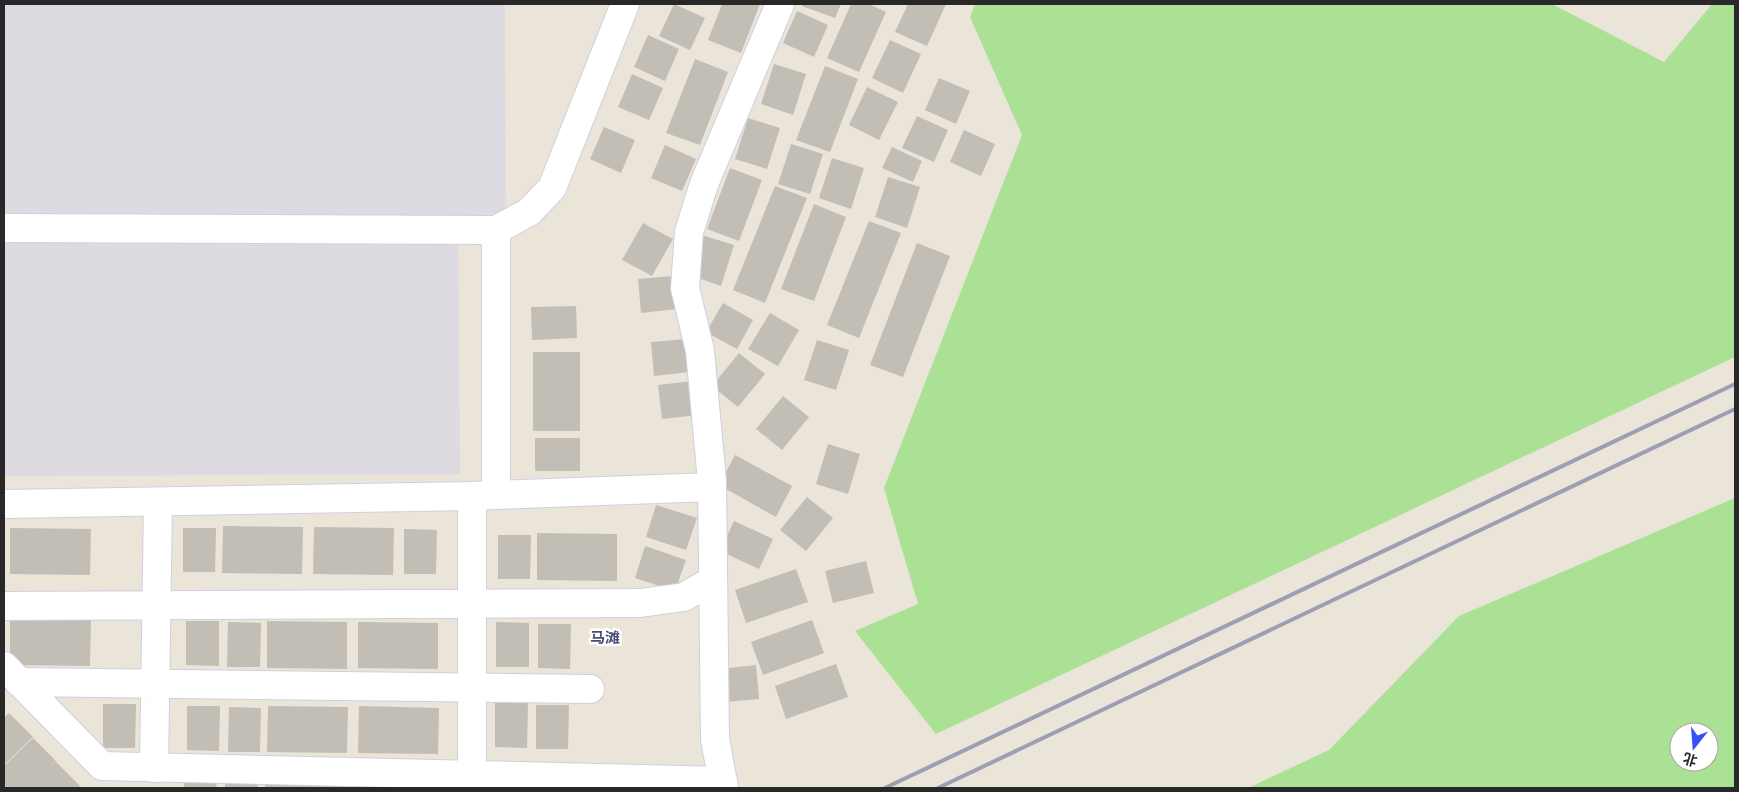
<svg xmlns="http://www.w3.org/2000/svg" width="1739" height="792" viewBox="0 0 1739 792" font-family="Signika,'Noto Sans SC',sans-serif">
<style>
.industrial{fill:#dddae2}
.green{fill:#aae195;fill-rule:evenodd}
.building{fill:#c2beb6}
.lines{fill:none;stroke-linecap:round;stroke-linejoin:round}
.minor-casing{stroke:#ced0e1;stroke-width:30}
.minor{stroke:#fff;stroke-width:28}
.rail{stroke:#9c9eb2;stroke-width:4}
.labels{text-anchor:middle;stroke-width:5;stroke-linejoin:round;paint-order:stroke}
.quarter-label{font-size:15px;font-weight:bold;fill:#494e77;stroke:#fff}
</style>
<rect width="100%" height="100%" fill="#eae4d9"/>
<path class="industrial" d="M4,4h501l1,210 -48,1 2,259 -456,2z"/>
<path class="green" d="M975,4h577l112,58 48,-58h23v353l-799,377 -81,-103 63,-27 -34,-116 138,-353 -52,-118z
M1735,498v290h-487l81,-38 130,-134zM1679,732h30v30h-30z"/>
<path class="building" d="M674,4l31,14 -15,32 -31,-14z
M722,4h38l-19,49 -33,-13z
M802,4h39l-6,14 -33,-12z
M851,4h18l17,8 -27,60 -32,-14z
M908,4h38l-19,42 -32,-14z
M797,11l31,14 -14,32 -31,-14z
M648,35l31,14 -14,32 -31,-14z
M890,40l31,14 -18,39 -31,-15z
M695,59l33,13 -28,73 -34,-12z
M774,64l32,10 -13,41 -32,-11z
M825,66l33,13 -28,73 -34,-12z
M632,74l31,14 -14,32 -31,-13z
M939,78l31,13 -14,33 -31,-14z
M867,87l31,15 -19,38 -30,-15z
M917,116l31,14 -14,32 -32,-14z
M748,118l32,10 -13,41 -32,-10z
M604,127l31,13 -14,33 -31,-14z
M964,130l31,14 -14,32 -31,-14z
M791,144l32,10 -13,40 -32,-10z
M665,145l31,14 -14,32 -31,-13z
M892,147l30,14 -9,21 -31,-14z
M832,158l32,10 -13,41 -32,-11z
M730,168l32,12 -23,61 -32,-12z
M888,177l32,10 -13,41 -32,-11z
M775,186l32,12 -42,105 -32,-13z
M814,204l32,13 -32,84 -33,-12z
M869,221l32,12 -42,105 -32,-13z
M643,223l30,16 -21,37 -30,-16z
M702,235l32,10 -13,41 -32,-11z
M917,243l33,13 -47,121 -33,-12z
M673,276l4,33 -36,4 -3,-34z
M723,303l30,17 -16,29 -31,-17z
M576,306l1,32 -45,2 -1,-33z
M770,313l29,17 -21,36 -30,-17z
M686,339l4,33 -36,4 -3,-34z
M817,340l32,10 -13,40 -32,-10z
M533,352h47v79h-47z
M739,353l26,21 -27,33 -26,-21z
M693,381l4,34 -35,4 -4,-34z
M783,396l26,21 -27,33 -26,-21z
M535,438h45v33h-45z
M828,444l32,10 -12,40 -32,-10z
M735,455l57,31 -16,31 -57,-32z
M807,497l26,21 -27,33 -26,-21z
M656,505l41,13 -11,32 -40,-13z
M734,521l39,18 -14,30 -39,-18z
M223,526l80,1 -1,47 -80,-1z
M314,527l80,1 -1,47 -80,-1z
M10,528l81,1 -1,46 -80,-1z
M183,528h33l-1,44h-32z
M404,529l33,1 -1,44h-32z
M537,533l80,1v47l-80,-1z
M498,535h33l-1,44h-32z
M645,546l41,14 -11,31 -40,-13z
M866,561l8,32 -41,10 -8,-32z
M796,569l12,33 -62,21 -11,-33z
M10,618l81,1 -1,47 -80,-1z
M812,620l12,33 -61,22 -12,-33z
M186,621h33v45l-33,-1z
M267,621l80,1v47l-80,-1z
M228,622l33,1 -1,44h-33z
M358,622l80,1v46l-80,-1z
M496,622l33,1v44h-33z
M538,624h33l-1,45 -32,-1z
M836,664l12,33 -62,22 -11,-33z
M756,665l3,34 -35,3 -4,-33z
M495,703h33l-1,45 -32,-1z
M103,704h33l-1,44h-32z
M536,705h33l-1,44h-32z
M187,706h33l-1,45 -32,-1z
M268,706l80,1 -1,46 -80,-1z
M359,706l80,2 -1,46 -80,-1z
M229,707l32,1 -1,44h-32z
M9,713l24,24 -29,28v-47z
M33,738l23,23 -7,7 7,-6 24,24 -2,2h-74v-22z
M184,782h33l-1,6h-32z
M265,782l80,1v5h-80z
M225,783l33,1v4h-33z
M356,783l80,1v4h-80z"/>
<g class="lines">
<defs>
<path id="minor" d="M4,228l492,2 33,-18 23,-24 73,-184
M496,495l216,-8
M472,496l24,-1v-265
M4,504l468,-8v292
M4,606l636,-3 44,-6 29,-17
M4,666l98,100 621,15
M19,682l571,7
M154,768l4,-266
M724,788l-9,-49 -3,-258 -12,-130 -15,-63 4,-56 15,-48 76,-180"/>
</defs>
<use href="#minor" class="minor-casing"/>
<use href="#minor" class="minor"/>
<path class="rail" d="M885,788l850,-404
M938,788l797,-379"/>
</g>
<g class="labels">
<g class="quarter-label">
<text x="605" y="643">马滩</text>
</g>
</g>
<rect width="1739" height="792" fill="none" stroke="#282828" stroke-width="10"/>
<g transform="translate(1694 747) rotate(197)"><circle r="24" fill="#ffffff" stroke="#a9a9a9"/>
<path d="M0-4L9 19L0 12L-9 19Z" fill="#384ff8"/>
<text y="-8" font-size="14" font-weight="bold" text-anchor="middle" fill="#282828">北</text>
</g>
</svg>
